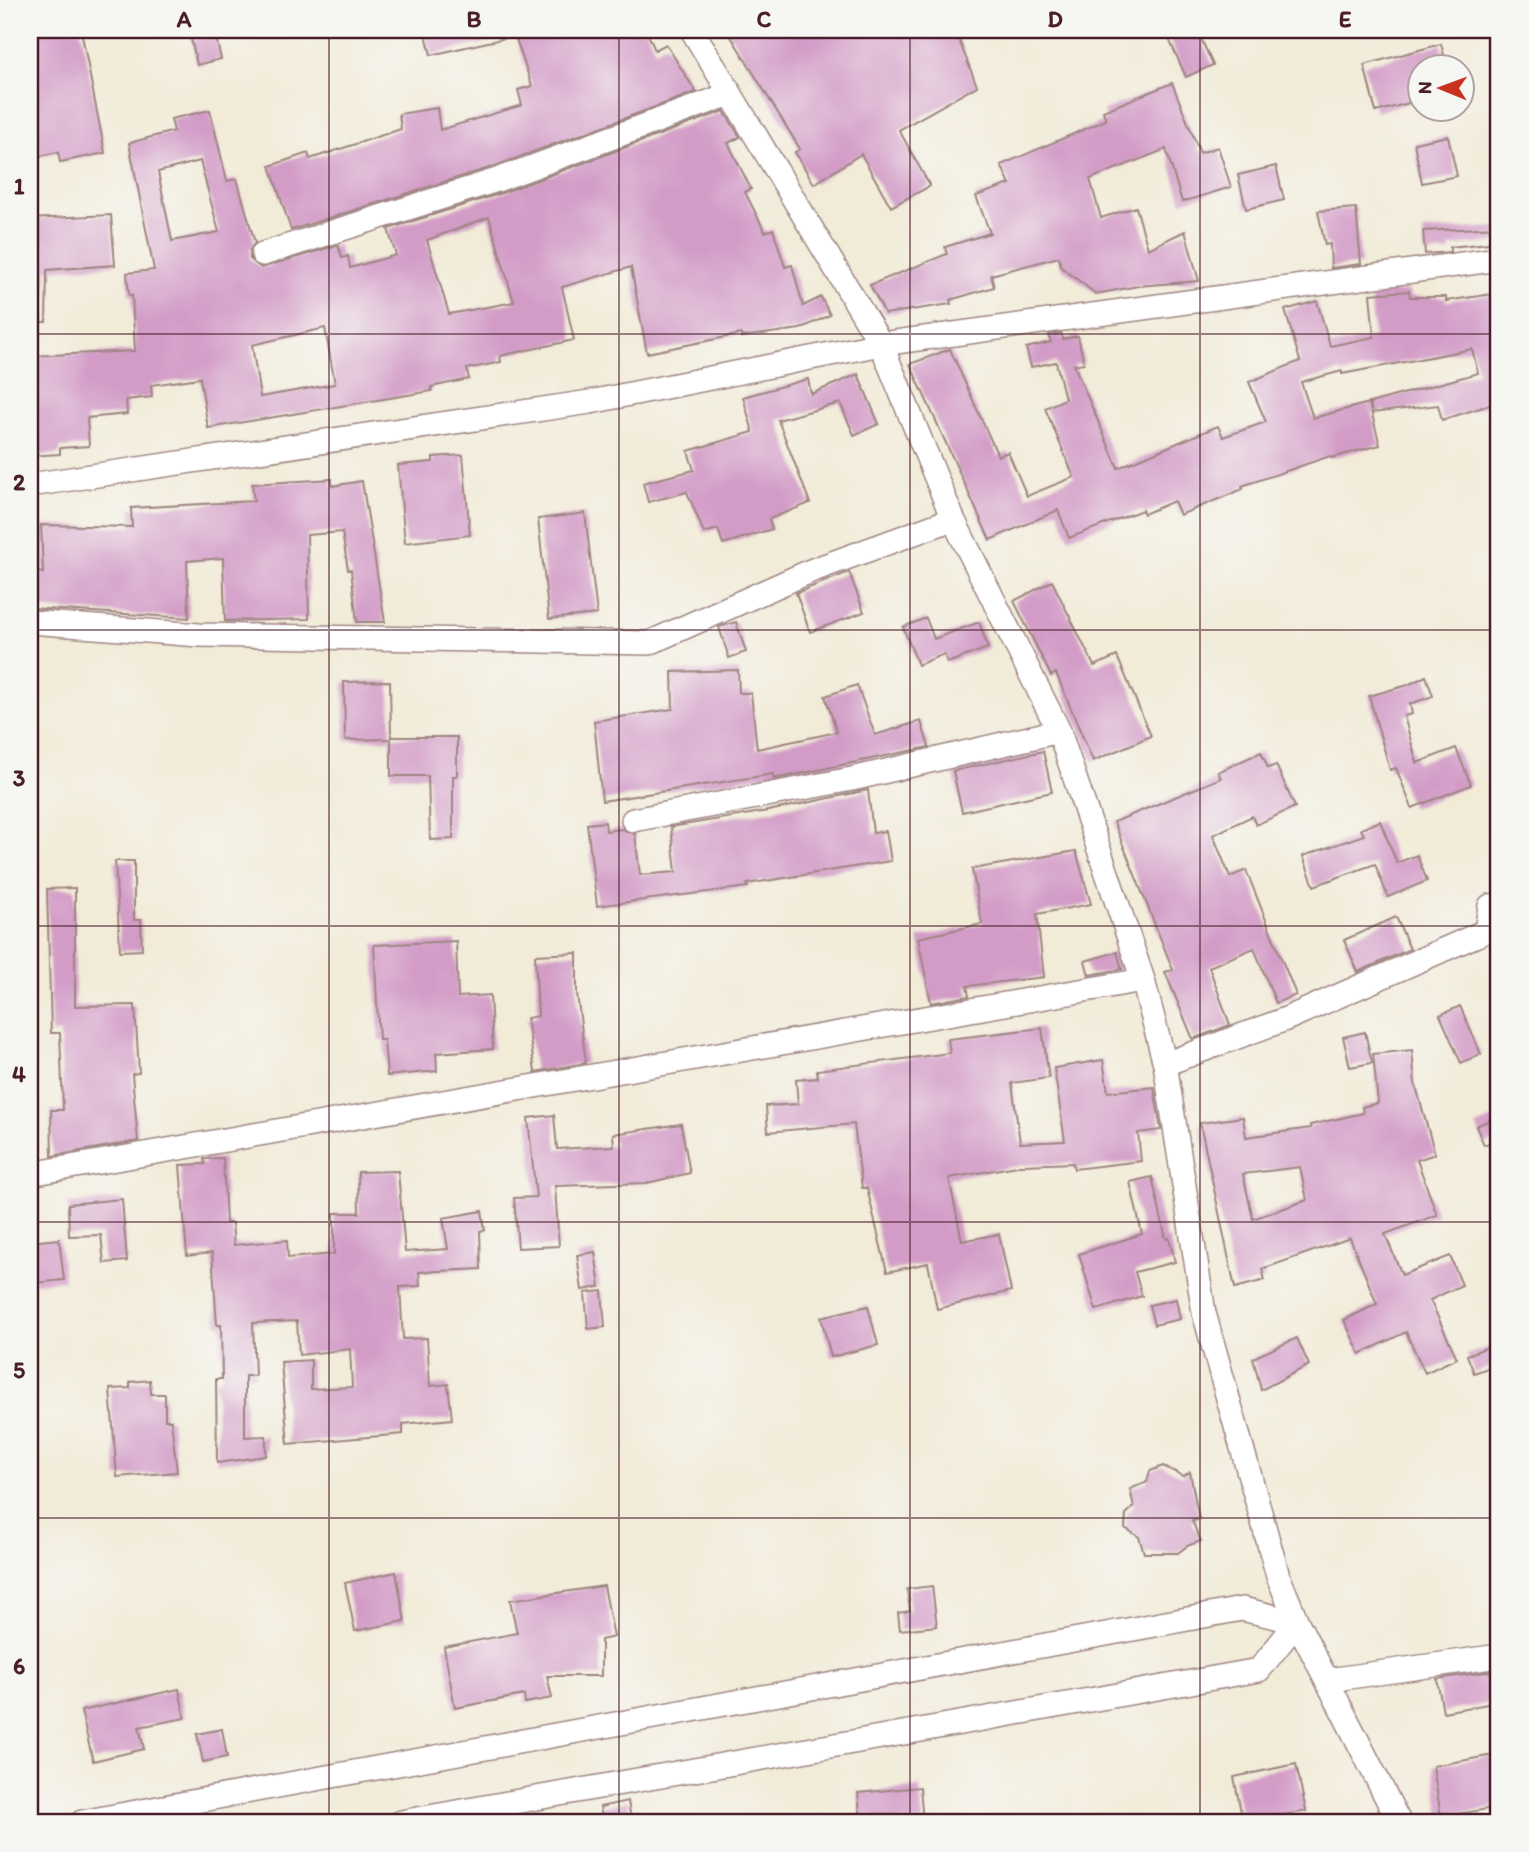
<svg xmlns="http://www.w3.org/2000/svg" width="1529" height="1852" viewBox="0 0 1529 1852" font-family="Itim,sans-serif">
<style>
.building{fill:#d39cc7;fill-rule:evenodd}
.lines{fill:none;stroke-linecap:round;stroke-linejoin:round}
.minor-casing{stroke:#9e8582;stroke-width:26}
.minor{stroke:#fff;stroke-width:23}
.grid{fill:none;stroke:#4a1f2b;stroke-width:2;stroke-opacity:0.55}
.neatline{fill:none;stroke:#4a1f2b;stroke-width:2.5}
.grid-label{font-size:23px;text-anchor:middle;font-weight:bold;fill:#4a1f2b}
</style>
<rect width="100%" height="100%" fill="#f6f6f2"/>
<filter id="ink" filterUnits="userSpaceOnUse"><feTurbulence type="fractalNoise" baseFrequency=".0143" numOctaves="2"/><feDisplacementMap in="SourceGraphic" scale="14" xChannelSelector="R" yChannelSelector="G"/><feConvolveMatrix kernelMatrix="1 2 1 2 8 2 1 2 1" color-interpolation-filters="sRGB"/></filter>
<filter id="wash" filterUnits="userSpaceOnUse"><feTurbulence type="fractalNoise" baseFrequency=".00686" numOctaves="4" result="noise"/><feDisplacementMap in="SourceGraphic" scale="28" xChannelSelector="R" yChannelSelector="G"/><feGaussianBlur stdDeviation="1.57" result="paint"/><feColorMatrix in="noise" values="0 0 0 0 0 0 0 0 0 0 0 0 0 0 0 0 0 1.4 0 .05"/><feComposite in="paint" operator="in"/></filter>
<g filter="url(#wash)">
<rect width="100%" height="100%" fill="#f2ebd8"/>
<g id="blocks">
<path class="building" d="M42,30h39l24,123 -45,9 -2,-10 -18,4 -10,-47v-77z
M189,30h25l7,29 -24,6z
M425,30h84l1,7 -79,18z
M513,30h133l9,20 11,-6 30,48 -204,75 -201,63 -21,-64 38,-13 2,6 91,-30 -2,-15 38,-6 3,22 82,-25 -4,-15 14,-4z
M727,30h228l22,56 -78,44 31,56 -39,21 -30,-53 -47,30 -19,-32 5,-3z
M1165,30h32l16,35 -27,12z
M1441,44l6,22h-27v34l-44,12 -12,-47z
M1172,83l28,70 18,-6 13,40 -49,15 -16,-53 -76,30 11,39 35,-11 12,42 37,-18 14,50 -61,5 -42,8 -35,-27 -2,-10 -68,18 3,12 -44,13 1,4 -66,10 -15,-29 77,-31 -2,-7 45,-14 -14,-37 34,-12 -9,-19 105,-45 -3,-9z
M210,110l17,71 10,-2 18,64 -5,7v9l11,9 77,-23 4,13 6,-2 2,12 46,-13 -8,-26 114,-36 222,-82 16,26 -12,6 23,46 -6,3 20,40 8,-3 12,38 7,-2 11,41 18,-9 9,18 -30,14 -59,8v-3l-94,19 -16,-86 -69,20 12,53 -74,16 1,6 -34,7 2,10 -38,8 1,4 -224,37 -8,-50 -49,7 1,12 -26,3 1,14 -40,4 2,28 -29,2v6l-30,2v-100l105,-5 -3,-56h-3l-2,-22 27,-3 -25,-127 45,-12 -3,-12zM200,161l19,71 -47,9 -14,-69zM489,217l25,85 -65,12 -22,-74zM325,328l10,56 -75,13 -8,-52z
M1448,136l9,40 -35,7 -8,-40z
M1276,166l8,34 -38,9 -8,-34z
M1356,208l5,56 -30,4 -1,-24 -5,1 -7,-34z
M111,215l4,50 -68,5 -1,52h-16v-103z
M1497,227l1,15 -48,5v5l-25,2 -2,-23z
M1409,291l1,6h36v4l53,-8v109l-57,18 -4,-15 -66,8 -2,-10 108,-30 -6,-24 -130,25v-3l-41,11 12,36 56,-15 11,42 -49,13 -1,-2 -88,30 1,3 -63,26 -6,-14 -30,13 -2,-4 -73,28 -11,-28 -68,30 -80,-176 40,-15 48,107 10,-4 19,44 47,-19 -29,-69 20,-9 -9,-37 -25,5 -5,-19 25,-6 -2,-7 12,-2 2,6 15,-3 6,27 -10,2 44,103 100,-42 5,11 43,-15 -17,-40 51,-21 -15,-51 32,-9 13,45 44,-9 -4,-43z
M858,374l21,50 -25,11 -14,-32 -62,17 32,83 -41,16 3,10 -49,15 -5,-15 -14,4 -17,-41 -39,10 -5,-19 51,-13 -6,-19 65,-19 -10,-35 65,-18 3,15z
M463,455l7,80 -65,8 -7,-78 35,-3v-5z
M332,479v7l30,-5 23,141h-28l-6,-52h-3l-6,-38 -35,3 2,84 -84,2 -2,-63 -36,3 2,57 -159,-10v-37l13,2 -2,-48 91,2 -1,-19 123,-7 -2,-17z
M585,513l12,101 -48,5 -11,-100z
M849,572l15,40 -54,20 -14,-39z
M1052,581l42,85 23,-10 34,80 -58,25 -37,-88 -5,3 -37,-75z
M926,618l8,21 45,-17 9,26 -41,15 -3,-9 -26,11 -15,-38z
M736,622l10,30 -17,6 -10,-31z
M738,670l1,23h12l6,56 80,-17 -12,-36 32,-11 18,50 46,-14 8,26 -155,32 -1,-5 -171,27 -8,-80 79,-12 -1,-37z
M1426,676l7,20 -23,8 2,10 -8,2 13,47 39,-15 15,37 -59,23 -16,-40 -6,2 -21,-74 39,-11z
M390,681l1,58 -46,1 -1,-58z
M391,737h66v39h-4v63l-23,1 -2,-64h-37z
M1043,751l9,41 -90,20 -9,-41z
M1261,752l7,16 8,-3 19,42 -39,18 -4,-9 -39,19 17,42 16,-7 50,125 -20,8 -22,-55 -45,19 21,58 -37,14 -28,-67 8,-2 -59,-148 107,-44 -3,-6z
M868,790l5,43 13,-2 5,30 -144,23 1,3 -151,19 -10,-82 18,-2 1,9 16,-2 13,5 5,41 36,-3 -5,-45 97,-16z
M1380,821l17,42 20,-8 10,26 -39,16 -13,-33 -61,22 -11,-30 61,-21 -3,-6z
M1076,851l15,53 -54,10 7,63 -77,9 2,10 -38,7 -13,-65 64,-14 -10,-55z
M115,861h19v59h7l1,30 -22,1z
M75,888v118l60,-1 4,68 -7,1 6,67 -86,15 -1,-46h12l-3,-77h-9l-4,-144z
M1396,917l14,32 -52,23 -14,-32z
M456,941l2,56 32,-2 3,54 -57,4 1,18 -50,5 -3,-36h-5l-5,-95z
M1117,952l5,17 -33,6 -4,-14z
M577,953v41l9,69 -51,9 -8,-54 11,-2 -3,-61z
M1460,1006l21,48 -20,9 -21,-48z
M1042,1028l7,50 -37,5 8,60 45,-2 -11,-73 49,-8 5,32 46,-5 7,43 -23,3 3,28 -67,8 -1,-6 -50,2 -74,13 13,63 37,-7 12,57 -74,18 -9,-46 -41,9 -20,-84h-5l-8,-64 -86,8 -2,-26 32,-2 -2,-24 22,-2 -1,-8 133,-17 -2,-14z
M1365,1032l7,31 -22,4 -7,-30z
M1412,1050l3,33 20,71 -18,6 20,55 -52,19 17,41 48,-19 12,29 -32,15 27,58 -32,15 -19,-41 -46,22 -16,-34 33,-16 -27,-66 -88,31 3,11 -30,8 -35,-165 43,-6 3,20 65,-9 -1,-3 53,-12 -1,-6 16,-4 -5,-49zM1300,1167l7,33 -54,19 -10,-45z
M554,1115l3,34 57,-3 -1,-12 68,-10 9,49 -43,10 -92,3 4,60 -41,2 -4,-50 22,-1 -8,-79z
M1499,1116v23l-15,6 -8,-19z
M223,1158l3,65h6l2,22 53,-5 1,18 46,-4v-41h25l-1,-41 40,-1 7,81 43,-3 -5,-31 39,-7 3,19 -5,1 1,38 -62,3 1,14 -20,1 3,52 24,-1 3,48 18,-2 4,35 -49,5v10l-115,10 -7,-82 30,-2v29l41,-2 -2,-38 -51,6 -2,-34 -44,2 2,53h-10v61l21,-1v20l-49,7 -1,-84h6l-1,-54h-4l-5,-72 -25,3 -7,-91 25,-1 -1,-5z
M1152,1177l14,62 3,-1 6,24 -40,10 7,24 -46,14 -17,-56 63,-20 -12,-52z
M122,1199l5,62 -23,2 -3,-28 -32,1 -1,-32z
M59,1239l5,41 -30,3 -4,-41z
M595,1252l5,35 -18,3 -5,-35z
M602,1291l3,36 -17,2 -3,-36z
M1176,1299l4,20 -26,6 -5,-20z
M868,1306l10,39 -47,12 -10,-40z
M1297,1338l12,27 -48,25 -8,-32z
M1495,1344l4,20 -25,9 -7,-18z
M150,1380l1,14h14v26h6l6,52 -60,5 -7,-88 20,-1v-6z
M1163,1466l20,10 7,-4 9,47 -7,2 9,20 -14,5 -9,7h-34l-5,-16 -14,-9 1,-14 8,-7 -4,-18 17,-7 3,-11z
M396,1572l9,49 -50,10 -10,-48z
M604,1586l10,51 -13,3v36h-54l5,22 -27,5 -1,-8 -69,13 -11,-61 73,-14 -7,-33z
M932,1586l5,40 -37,4 -2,-17 12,-2 -3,-22z
M1499,1670v32l-56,10 -6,-33z
M179,1689l6,29 -46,9 5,22 -51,12 -12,-50z
M222,1729l5,28 -24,5 -6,-28z
M1499,1754v53l-58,10 -8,-51z
M1296,1764l10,47 -63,11 -9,-45z
M920,1787l3,35h-62l-3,-29z
M628,1801l3,18 -28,3 -3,-15z"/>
</g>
</g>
<g filter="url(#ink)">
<use href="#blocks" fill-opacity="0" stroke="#9e8582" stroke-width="2"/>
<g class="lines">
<defs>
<path id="minor" d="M692,30l189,314 72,175 106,212 84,249 22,84 39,249 74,263 19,46 102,200
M263,254l234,-74 233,-86
M30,485l560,-83 291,-58 618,-85
M30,622l169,13 450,8 164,-73 140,-51
M633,820l219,-41 207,-48
M1165,1064l121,-45 200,-88 4,-25 9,-1
M30,1174l1113,-194
M1328,1680l171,-24
M82,1822l1160,-213 55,13
M401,1822l858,-152 38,-48"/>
</defs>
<use href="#minor" class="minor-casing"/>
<use href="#minor" class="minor"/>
</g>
</g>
<path class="grid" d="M329,30v1792M619,30v1792M910,30v1792M1200,30v1792M30,334h1469M30,630h1469M30,926h1469M30,1222h1469M30,1518h1469"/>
<rect width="1529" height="1852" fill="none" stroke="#f6f6f2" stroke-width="77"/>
<g transform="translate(1441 88) rotate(271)"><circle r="33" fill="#f6f6f2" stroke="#b1a0a2" stroke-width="2"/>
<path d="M0-5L12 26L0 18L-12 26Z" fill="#c8321e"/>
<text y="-10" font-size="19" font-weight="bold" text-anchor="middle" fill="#4a1f2b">N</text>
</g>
<rect x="38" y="38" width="1452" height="1776" class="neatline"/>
<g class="grid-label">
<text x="184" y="27">A</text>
<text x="474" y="27">B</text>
<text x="764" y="27">C</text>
<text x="1055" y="27">D</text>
<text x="1345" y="27">E</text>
<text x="19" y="194">1</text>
<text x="19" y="490">2</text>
<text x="19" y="786">3</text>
<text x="19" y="1082">4</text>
<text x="19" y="1378">5</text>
<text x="19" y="1674">6</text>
</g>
</svg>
